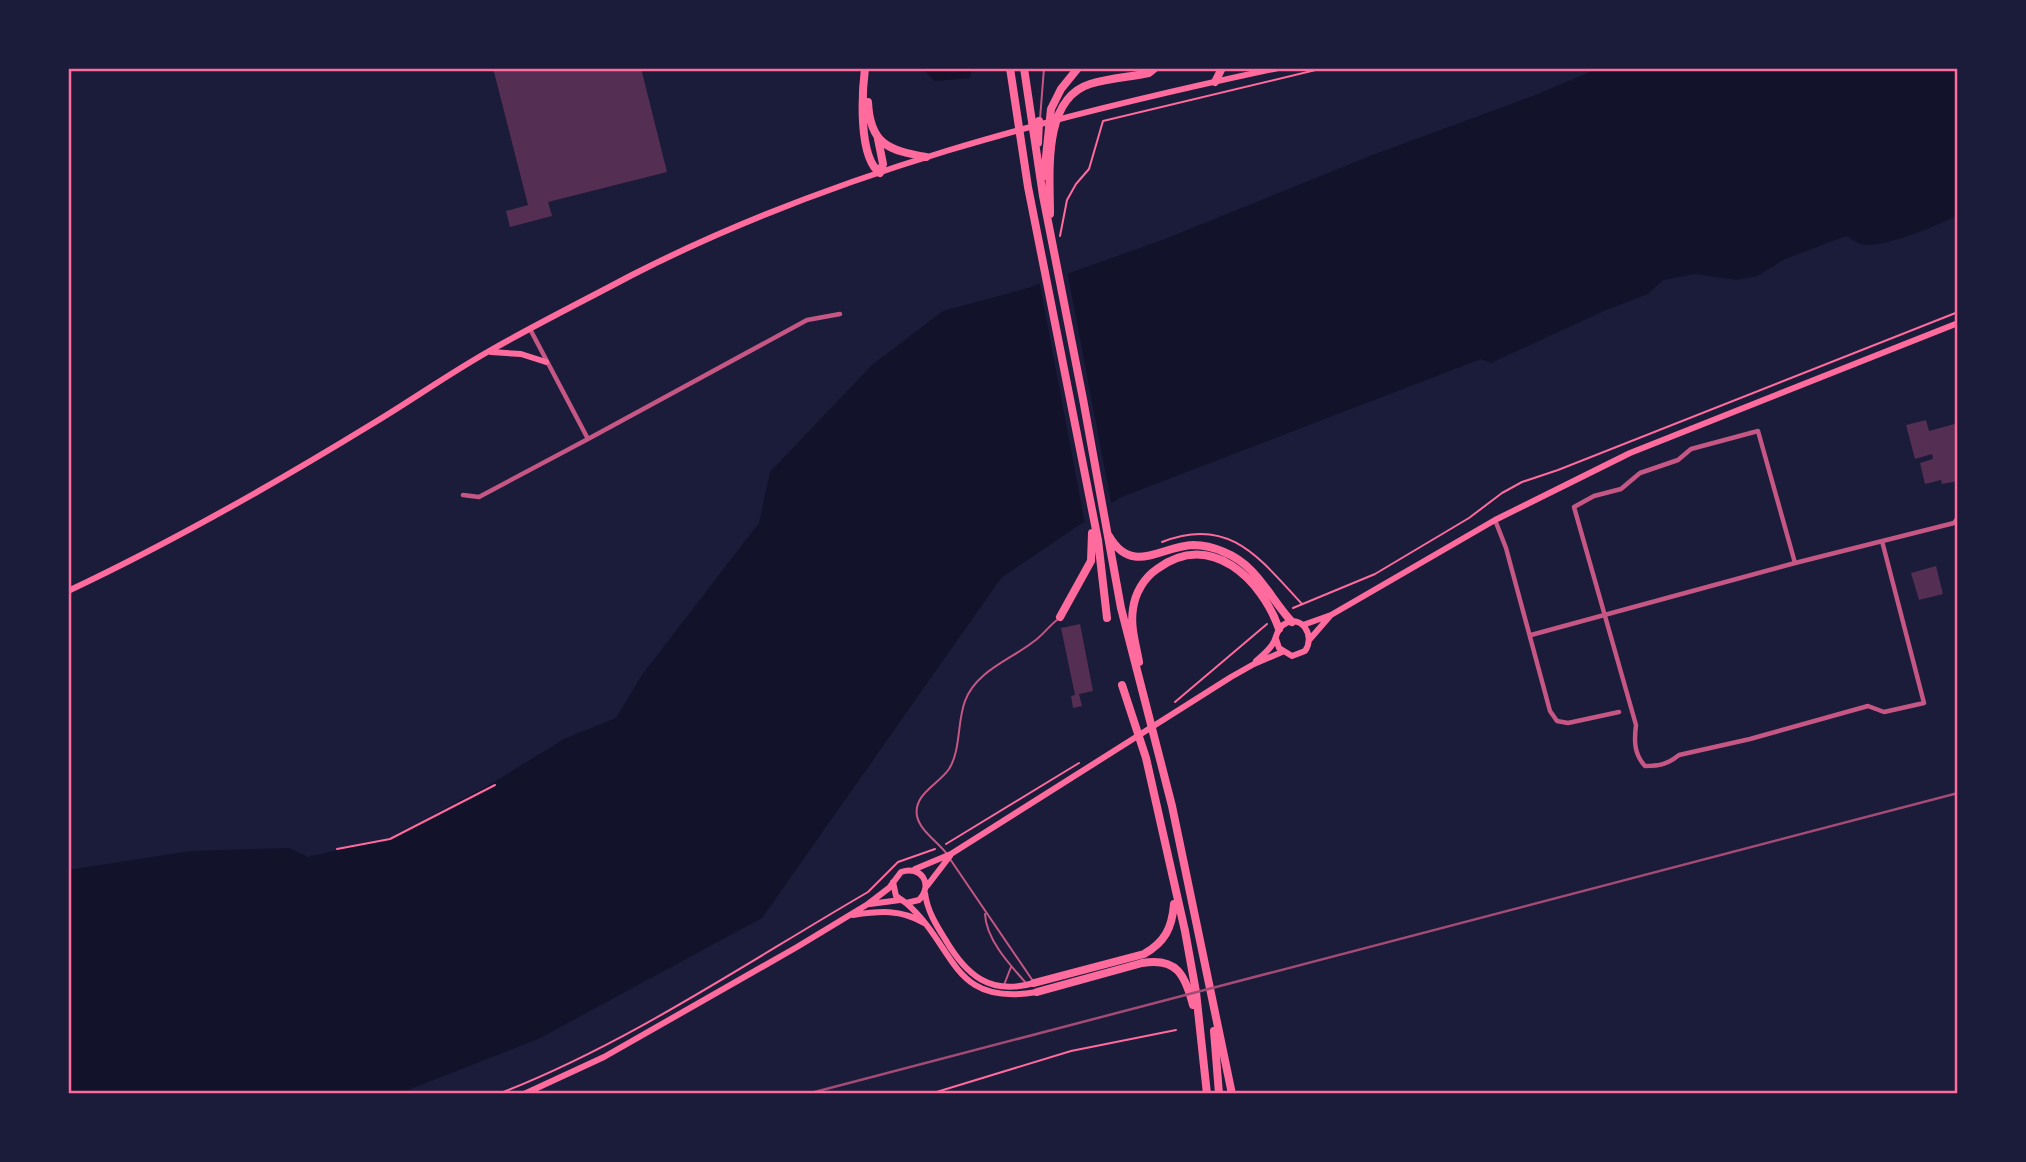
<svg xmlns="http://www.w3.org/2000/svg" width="2026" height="1162" viewBox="0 0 2026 1162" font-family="Helvetica,sans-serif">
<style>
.water{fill:#12122b}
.pier{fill:#1b1b3a}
.building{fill:#542f53}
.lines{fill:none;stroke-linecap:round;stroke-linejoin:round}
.path{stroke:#ff6b9d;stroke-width:2}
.service{stroke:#c65784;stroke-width:2}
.minor{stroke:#c65784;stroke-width:4.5}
.primary{stroke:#ff6b9d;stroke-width:6}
.motorway{stroke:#ff6b9d;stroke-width:8}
.rail{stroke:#a44b75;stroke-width:2.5}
.neatline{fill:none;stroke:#ff6b9d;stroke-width:2.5}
</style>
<rect width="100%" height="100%" fill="#1b1b3a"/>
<path class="water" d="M923,68h48l-1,10 -36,3z
M1599,68h359v147c-19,10 -78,35 -98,29 -4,-2 -10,-6 -14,-8l-61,23 -28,17 -20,4 -42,-6 -32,6 -15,14 -42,16 -115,53 -10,-4 -362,139 -118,80 -239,340 -224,121 -140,55h-330v-224l123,-19 98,-3 19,9 82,-19 101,-54 73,-45 52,-21 26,-43 117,-152 11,-51 102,-107 71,-54 85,-23 137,-49 205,-83 168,-62z"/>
<path class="pier" d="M1067,270l45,237 -27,17 -46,-244z"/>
<path class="building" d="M493,68h148l26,104 -119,30 4,14 -42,11 -4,-16 22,-6z
M1926,420l3,11 29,-8v58l-16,3 -1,-4 -16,4 -5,-21 13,-4 -1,-5 -17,5 -9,-34z
M1936,566l7,28 -24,6 -8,-27z
M1080,624l13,67 -14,3 3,12 -9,2 -2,-12 4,-1 -14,-67z"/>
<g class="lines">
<path class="path" d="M1060,236l7,-36 9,-16 13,-15 14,-48 221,-53
M1162,542c68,-27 98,17 140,62
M1293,608l82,-34 94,-56 33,-25 20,-11 36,-12 400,-158
M1175,702l92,-78
M946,844l133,-81
M337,849l53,-10 105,-54
M498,1094c128,-49 251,-133 370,-202l30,-30 37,-13
M930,1094l141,-43 105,-21"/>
<path class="service" d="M1040,119l4,-51
M947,854c-9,-12 -27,-23 -30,-38 -4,-22 22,-32 32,-47 12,-19 8,-47 16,-68 11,-30 45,-41 68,-59 9,-6 15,-15 24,-22
M950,859l83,122
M985,914c1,25 24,50 41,69
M1004,985l7,-18"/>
<path class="minor" d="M588,439l219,-119 33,-6
M463,495l16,2 109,-58 -58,-110
M1495,520l11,28 44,163 7,10 11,2 51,-11
M1795,563l-37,-132 -67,18 -13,11 -38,13 -19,16 -27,7 -20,11 62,218c-2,16 -2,29 9,41 15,0 23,-2 34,-11l71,-16 118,-33 16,6 40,-9 -42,-162
M1531,635l264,-72 159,-40 4,-5"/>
<path class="primary" d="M491,352l30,2 25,8
M68,591c104,-49 206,-107 304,-167 40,-24 78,-51 119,-74 46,-26 94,-50 141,-75 202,-103 425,-160 646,-207
M1303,625l28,-10 164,-95 135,-67 328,-130
M1310,639l20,-23
M1256,661c6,-5 12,-10 16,-16 5,-7 4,-15 11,-20 18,-13 33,11 22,26l-13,5 -13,-8 -3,-9
M915,869l36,-15 280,-177 23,-13 28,-12
M927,886l23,-30
M925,893c2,17 11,32 20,46 21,36 45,57 89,44
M906,903c51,44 44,104 131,89
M870,904l30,-4
M853,915c26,-4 48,-6 71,8
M524,1094l80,-37 193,-110 71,-43 21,-16 12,-16c20,-7 33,12 18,28l-13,3 -10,-7 -3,-14"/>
<path class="motorway" d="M865,68c-3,25 -7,89 15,105l3,-9 -5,-25
M1010,68l18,119 70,353 9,78
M1024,68l19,128 40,203 38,209 51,198 60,288
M1215,82l7,-14
M868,102c2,43 21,48 58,55
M1038,143l1,-22
M1044,176l7,-67 10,-20 17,-21
M1050,214c0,-40 -8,-115 40,-130 19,-6 40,-7 59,-11l6,-5
M1109,536c23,40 52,10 84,9 10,0 22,3 31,7 33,13 45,45 68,70
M1060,617l31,-56 1,-28
M1139,662c-3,-17 -9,-36 -6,-53 2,-16 11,-31 24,-40 54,-40 105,11 122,60
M1122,685l24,73 39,173 11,61 11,102
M1034,983l110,-29c21,-12 28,-26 30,-50
M1037,992l105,-29c35,-6 43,12 51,42
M1214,1031l5,63"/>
<path class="rail" d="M807,1094l1151,-301"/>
</g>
<rect width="2026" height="1162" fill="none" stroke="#1b1b3a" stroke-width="140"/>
<rect x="70" y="70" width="1886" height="1022" class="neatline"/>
</svg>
